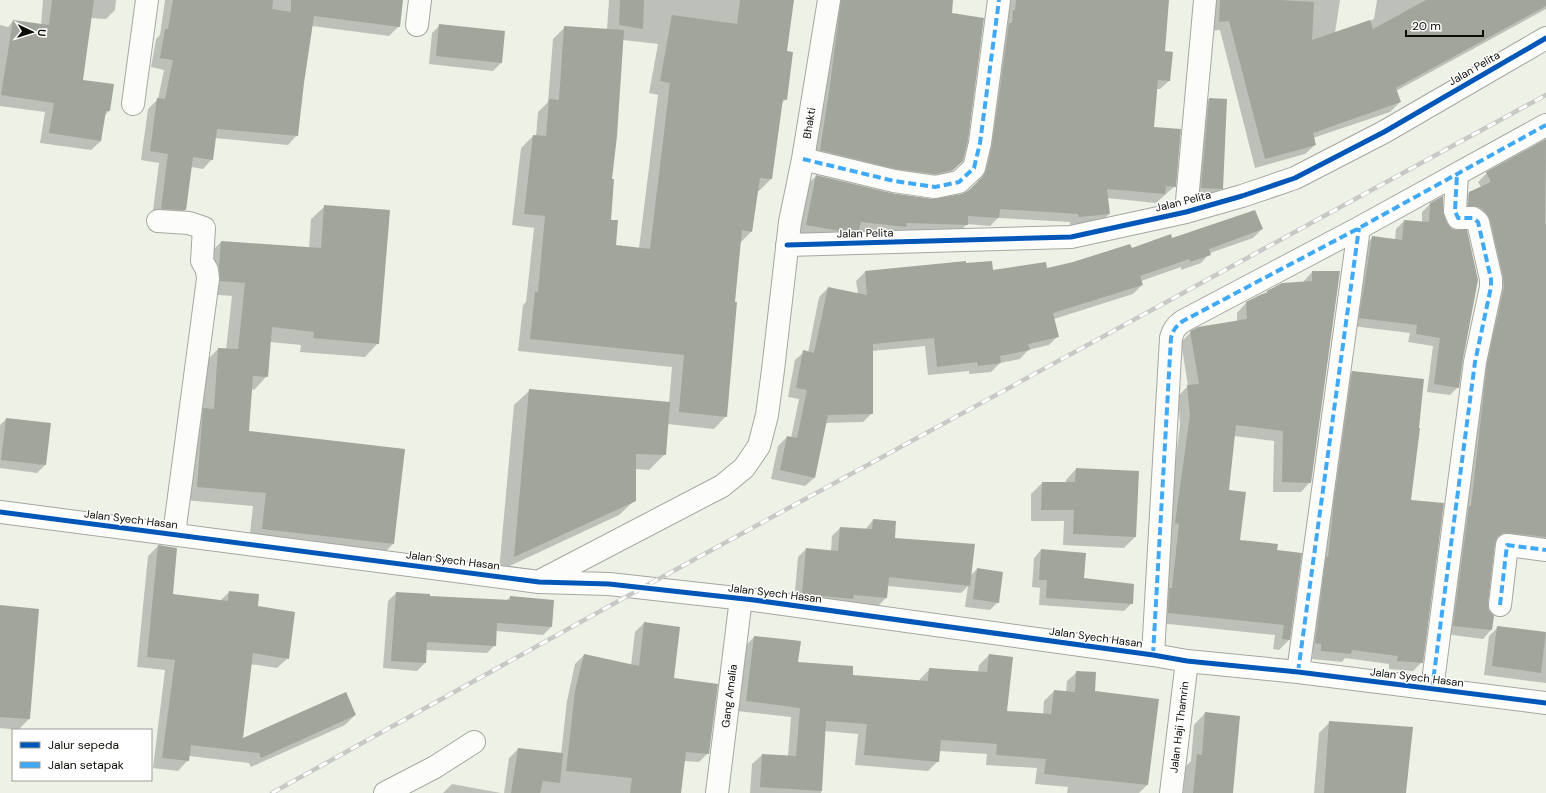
<svg xmlns="http://www.w3.org/2000/svg" width="1546" height="793" viewBox="0 0 1546 793" font-family="'DM Sans',sans-serif">
<style>
.shadow{fill:#0003;fill-rule:evenodd}
.building{fill:#a2a59c}
.lines{fill:none;stroke-linecap:round;stroke-linejoin:round}
.street-casing{stroke:#a4a79f;stroke-width:24}
.street{stroke:#fcfdfb;stroke-width:22}
.rail-casing{stroke:#c8c8c6;stroke-width:4.5}
.rail{stroke:#fff;stroke-width:3;stroke-dasharray:9;stroke-linecap:butt}
.quiet{stroke:#3fa9f5;stroke-width:4;stroke-dasharray:8 4;stroke-linecap:butt}
.cycleway-casing{stroke:#fff;stroke-width:8}
.cycleway{stroke:#0057b8;stroke-width:5}
.labels{text-anchor:middle;stroke-width:3;stroke-linejoin:round;paint-order:stroke}
.street-label{font-size:11px;fill:#0b0c06;stroke:#fff}
</style>
<rect width="100%" height="100%" fill="#edf1e6"/>
<path class="shadow" d="M43,0h73l-1,10 -9,9 -16,-1 -8,62 27,31 -5,5 -3,25 -10,9 -51,-7 5,-31 -45,-6v-81l8,2 5,-6 28,4z
M165,0h237l-3,26 -10,10 -77,-10 -9,57 -6,52 -9,10 -73,-7 -3,21 -9,10 -12,-2 -6,43 -10,9 -23,-1 7,-55 -18,-3 7,-51 10,-10 6,-29 -13,-3 5,-28 4,-4z
M609,0h184l-7,52v47l-5,5 -10,75 -12,12h-2l-5,40 -12,12 -6,60 -8,113 -12,13 -47,-5 -2,30 -16,16 -14,-1v31l-16,15 -120,56 15,-166 16,-15 139,13 3,-36 -154,-16 5,-46 3,-3 8,-74 -22,-3 9,-77 12,-12h3l2,-24 10,-10 5,-63 12,-12 42,3zM623,40l35,4 -9,49 9,2 -19,153 -24,-2 -5,-26 1,-41z
M832,0h120l-1,14 2,156 -10,9 -131,-20z
M1007,0h161l-4,52 5,29 -9,8h-4l-3,38 22,59 -19,17 -49,-5 2,16 -9,9 -30,2v-3l-72,-4 -8,8 -23,-2 -9,9 -62,2 -39,-4 -8,8h-18l-33,-6 9,-48 9,-9 75,18 47,6 24,-5 13,-9 3,-5 6,-27z
M1211,0h129l-5,33 39,-14 3,-19h169v9l-150,82 4,11 -10,10 -77,26 2,7 -10,9 -50,14 -35,-138 -10,1z
M440,25l61,38 -8,8 -64,-7 3,-31z
M1209,99l13,89 -8,8 -21,-1 8,-88z
M1546,140v410l-47,-9 -5,1 -7,62 1,7 5,5 -2,14 -8,9 -38,-5 50,-338 -35,-95 9,-8 12,-6 -3,-5 9,-9z
M1430,204l12,7 20,148 -4,28 -8,8 -23,-3 6,-46 -25,-4 2,-9 -58,-7 13,-81 8,-8 22,3 1,-11 8,-8 18,1v-10z
M325,206l53,137 -13,14 -65,-5 1,-7 -31,-3 -3,34 -13,14 -3,-1 -3,43 145,112 -13,13 -131,-15 4,-36 -69,-6 21,-138 13,-13 8,1 6,-54 -25,-2 1,-39 13,-13 88,6 2,-29z
M1262,229l-9,9 -43,15 -9,10 -20,7v-3l-40,14 1,4 -9,9 -79,25 4,17 -9,9 -21,5 -8,9 -20,4 -9,9 -22,2v-3l-41,4 -3,-29 -53,5v62l-9,9 -38,1 -11,55 -9,8 -34,-7 7,-33 9,-9 4,1 8,-39 -11,-2 7,-37 9,-8 4,1 11,-56 9,-9 30,6 -2,-13 9,-9 100,-8 27,7 54,-1 126,-31z
M1312,272l-2,210 -9,10h-28l1,-51 -40,-5 -6,55 11,50 37,10 13,89 -10,10 -6,-1 2,-14 -116,-12 7,-90 14,-108 -2,-29 10,-10 -7,-44 10,-10 46,-10v-9l9,-10 21,-11 36,-10z
M1352,372l57,129 13,161 -9,9 -24,-2v-5l-44,-6 -3,4 -30,-3 1,-6 -7,-1 38,-271z
M6,419l39,46 -8,8 -37,-5v-43z
M1076,469l59,68 -11,11 -61,-3 1,-24h-33v-27l11,-11h24v-3z
M873,520l21,19 76,37 7,-7 21,33 -8,8 -25,-3 3,-21 -7,7 -73,-7 -2,12 -8,8 -30,-3 -54,-1 4,-45 8,-8 25,2 1,-15 8,-8 25,2z
M158,546l13,49 49,6 9,-9 28,15 31,51 -11,10 -27,-4 -8,76 113,-25 -10,10 -94,42 -2,-4 -60,-7 -1,4 -10,11 -25,-3 12,-98 -28,-3 11,-111z
M1041,550l42,29 49,24 -8,8 -85,-6 1,-17 -8,-1 2,-29z
M396,593l33,4 77,4 4,-4 41,30 -8,8 -47,-4 -1,14 -8,8 -62,-3v13l-8,8 -34,-3 5,-67z
M0,606l38,4 -9,109 -11,11 -18,-2z
M644,623l29,56 35,74 -9,9 -15,-1 -4,32h-176l5,-35 9,-9 43,5 6,-53 8,-37 9,-9 47,11 4,-34z
M1498,627l48,7v49l-62,-8 5,-39z
M754,637l43,26 55,13 68,6v-3l10,-10 48,3 1,-7 10,-10 17,57 37,3 1,-14 10,-10 12,1 1,-11 10,-9 17,20 53,93 -8,8h-72l1,-6 -33,-3 2,-16 -51,-3 1,-11 -48,-3 -1,10 -10,10 -73,-6 3,-31 -34,-3 -3,62h-71l2,-29 10,-9 26,1 3,-39 -54,-6 7,-64z
M1205,713l27,80h-49l3,-27 5,-5 3,-36z
M1330,722l75,71h-91l5,-60z
M452,784l49,9h-58z"/>
<path class="building" d="M52,0h42l-11,80 31,4 -4,27h-4l-5,30 -52,-8 5,-30 -53,-8 12,-75 36,5z
M173,0h100l-1,9 19,3v-12h112l-3,27 -86,-11 -10,67 -6,53 -81,-7 -4,31 -20,-3 -7,53 -25,-1 7,-55 -18,-3 7,-53 8,1 8,-39 -13,-2 5,-29h3z
M620,0h24l-1,29 -24,-4z
M740,0h54l-7,51 6,1 -6,48 -4,-1 -11,80 -12,-1 -8,54 -10,-2 -7,72h2l-10,115 -48,-5 5,-57 -154,-16 5,-47h3l7,-76 -21,-2 9,-79 13,1 3,-37 10,1 5,-74 60,4 -7,106 -5,43h2l-3,41h7l-2,25 34,4 20,-166 -10,-2 12,-66 65,9z
M841,0h112l-1,13 32,5 -16,123 -5,20 -10,9 -18,4 -39,-5 -76,-19 10,-65z
M1016,0h153l-4,51 8,1 -3,29 -12,-1 -4,47 27,2 -5,58 -10,-1 -1,8 -58,-5 3,25 -31,3 -1,-3 -78,-5 -1,9 -31,-2v9l-61,-2 -1,4 -45,-5 -2,8 -19,1 -34,-6 10,-50 75,18 42,6 29,-5 6,-3 15,-14 3,-6 6,-25 17,-123h3l1,-13h2z
M1220,0h59l35,2 -2,38 58,-20 3,9 53,-29h120v6l-150,82 5,14 -88,31 3,12 -51,14 -36,-138 -10,1z
M439,24l66,7 -3,32 -66,-7z
M1209,98l18,1 -4,90 -22,-1z
M1546,139l-1,85h1v313l-37,-4h-6l-6,4 -2,7 -7,60 1,6 5,6 -2,14 -39,-4 16,-120h2l16,-142 17,-77 -1,-11 -13,-57 -4,-6 -5,-5 -7,-2h-6l1,-14 22,-10 -5,-10z
M1443,196v15l4,12 5,6 6,1h9l11,50 -15,79 -4,29 -25,-4 6,-46 -24,-4 1,-9 -58,-7 13,-82 30,4 2,-20 25,2 1,-19z
M324,205l66,5 -11,134 -66,-6 1,-6 -42,-5 -4,50 -15,-1 -4,55 156,18 -11,95 -132,-15 4,-36 -69,-6 6,-79 11,1 4,-61 20,1 7,-66 -25,-2 -1,-15 2,-25 100,7z
M1255,210l8,19 -54,20 2,6 -21,7 -1,-3 -49,17 3,9 -90,28 6,24 -31,7 2,6 -30,6 1,7 -23,3 -1,-4 -40,5 -3,-29 -61,6v70l-45,1 -13,63 -35,-8 7,-34 10,2 10,-48 -11,-2 7,-38 11,3 14,-66 39,8 -2,-24 101,-10v2l26,-2 1,9 53,-8 1,6 26,-6 57,-18 2,4 39,-14 1,4z
M1312,271h28l-29,212 -29,-1 1,-51 -47,-6 -7,65 17,2 -6,48 38,4 -1,6 25,3 -12,87 -8,-1 2,-14 -116,-12 1,-25h3l7,-64 -4,-1 15,-108 -3,-30 12,-1 -9,-53 8,-4 49,-8 -1,-17 16,-8 5,-1v-2l15,-8 30,-2z
M1352,371l72,8 -5,49h1l-9,72 33,3 -21,160 -26,-2 1,-5 -46,-6 -1,4 -30,-3v-7l-6,-1 11,-87 2,1 6,-56z
M529,389l141,13 -4,53 -30,-1v47l-122,56z
M6,418l45,5 -5,42 -45,-5z
M1076,468l63,3 -3,66 -63,-3 1,-24h-33l1,-28h33z
M873,519l23,2 -1,17 80,6 -5,42 -81,-9 -2,21 -33,-3 -1,4 -51,-5 4,-46 32,3 2,-24 32,2z
M158,545l19,3 -4,46 55,7 1,-10 30,3 -1,12 37,6 -6,47 -36,-6 -10,85 103,-46 10,23 -95,43 -2,-5 -68,-8 -2,16 -27,-3 13,-98 -28,-3z
M1041,549l45,4 -2,25 50,6 -1,20 -87,-6 1,-18h-8z
M977,568l26,4 -4,31 -26,-4z
M396,592l34,2v2l80,4v-4l44,4 -2,27 -55,-4 -1,23 -69,-4 -1,21 -35,-2z
M0,605l39,4 -9,110 -30,-2z
M644,622l36,5 -6,51 44,6 -9,70 -23,-2 -5,41h-51l2,-15 -66,-7 9,-80 9,-37 55,12z
M1497,626l49,6 -5,41 -49,-7z
M754,636l47,5 -3,21 55,4v9l75,6 1,-13 58,4 2,-18 24,3 -6,54 44,3 3,-24 21,2 1,-21 20,1 -1,19 64,8 -11,86 -104,-11 2,-15 -50,-4 1,-11 -56,-4 -2,22 -75,-7 3,-31 -41,-3 -4,70 -62,-4 2,-33 34,2 4,-48 -54,-7z
M1205,712l35,4 -7,77h-40l4,-39 5,1z
M1329,721l84,6 -7,66h-82z
M518,748l45,5 -3,30 -17,-2 -3,12h-29z"/>
<g class="lines">
<defs>
<path id="street" d="M417,25l3,-25
M133,104l14,-104
M803,159l91,22 41,6 24,-5 15,-14 6,-25 19,-143
M1186,212l19,-212
M158,221l31,2 15,5 -2,33 5,9 1,9 -34,255
M787,245l284,-8 115,-25 56,-16 53,-18 89,-46 162,-94
M0,512l539,70 70,2 145,16 399,55 34,6 111,11 248,31
M540,581l182,-95 22,-18 15,-22 8,-31 6,-45 17,-148 13,-63 26,-159
M1500,605l7,-60 39,5
M1153,655l18,-317c2,-8 5,-12 12,-17l176,-93 187,-103
M1298,672l61,-444
M1432,689l43,-327 16,-75v-8l-13,-57 -5,-4h-15l-3,-7 2,-37
M385,793l50,-26 39,-25
M717,793l24,-195
M1171,793l16,-132"/>
</defs>
<use href="#street" class="street-casing"/>
<use href="#street" class="street"/>
<defs>
<path id="rail" d="M272,793l370,-205 904,-493"/>
</defs>
<use href="#rail" class="rail-casing"/>
<use href="#rail" class="rail"/>
<path class="quiet" d="M803,159l91,22 41,6 24,-5 15,-14 6,-25 19,-143
M1500,605l7,-60 39,5
M1153,655l18,-317c2,-8 5,-12 12,-17l176,-93 187,-103
M1298,672l61,-444
M1432,689l43,-327 16,-75v-8l-13,-57 -5,-4h-15l-3,-7 2,-37"/>
<defs>
<path id="cycleway" d="M787,245l284,-8 115,-25 56,-16 53,-18 89,-46 162,-94
M0,512l539,70 70,2 145,16 399,55 34,6 111,11 248,31"/>
</defs>
<use href="#cycleway" class="cycleway-casing"/>
<use href="#cycleway" class="cycleway"/>
</g>
<g class="labels">
<g class="street-label">
<text transform="translate(1474 68) rotate(-30)" y="4">Jalan Pelita</text>
<text transform="translate(809 123) rotate(-81)" y="4">Bhakti</text>
<text transform="translate(1183 201) rotate(-14)" y="4">Jalan Pelita</text>
<text transform="translate(865 233) rotate(-1)" y="4">Jalan Pelita</text>
<text transform="translate(131 519) rotate(7)" y="4">Jalan Syech Hasan</text>
<text transform="translate(453 560) rotate(7)" y="4">Jalan Syech Hasan</text>
<text transform="translate(775 593) rotate(7)" y="4">Jalan Syech Hasan</text>
<text transform="translate(1096 637) rotate(8)" y="4">Jalan Syech Hasan</text>
<text transform="translate(1417 677) rotate(7)" y="4">Jalan Syech Hasan</text>
<text transform="translate(729 696) rotate(-83)" y="4">Gang Amalia</text>
<text transform="translate(1179 727) rotate(-83)" y="4">Jalan Haji Thamrin</text>
</g>
</g>
<rect x="12" y="729" width="140" height="52" fill="#ffffff" stroke="#9d9e9b"/>
<rect x="20" y="742" width="20" height="6" fill="#0057b8" stroke="#9d9e9b"/>
<text x="48" y="749" font-size="12" fill="#0b0c06">Jalur sepeda</text>
<rect x="20" y="762" width="20" height="6" fill="#3fa9f5" stroke="#9d9e9b"/>
<text x="48" y="769" font-size="12" fill="#0b0c06">Jalan setapak</text>
<g transform="translate(32 32) rotate(94)" stroke="#ffffff" stroke-width="3" paint-order="stroke">
<path d="M0-3L7 15L0 10L-7 15Z" fill="#0b0c06"/>
<text y="-6" font-size="11" font-weight="bold" text-anchor="middle" fill="#0b0c06">U</text>
</g>
<path d="M1406 30v6h77v-6" fill="none" stroke="#0b0c06" stroke-width="2"/>
<text x="1412" y="30" font-size="12" fill="#0b0c06" stroke="#ffffff" stroke-width="3" paint-order="stroke">20 m</text>
</svg>
